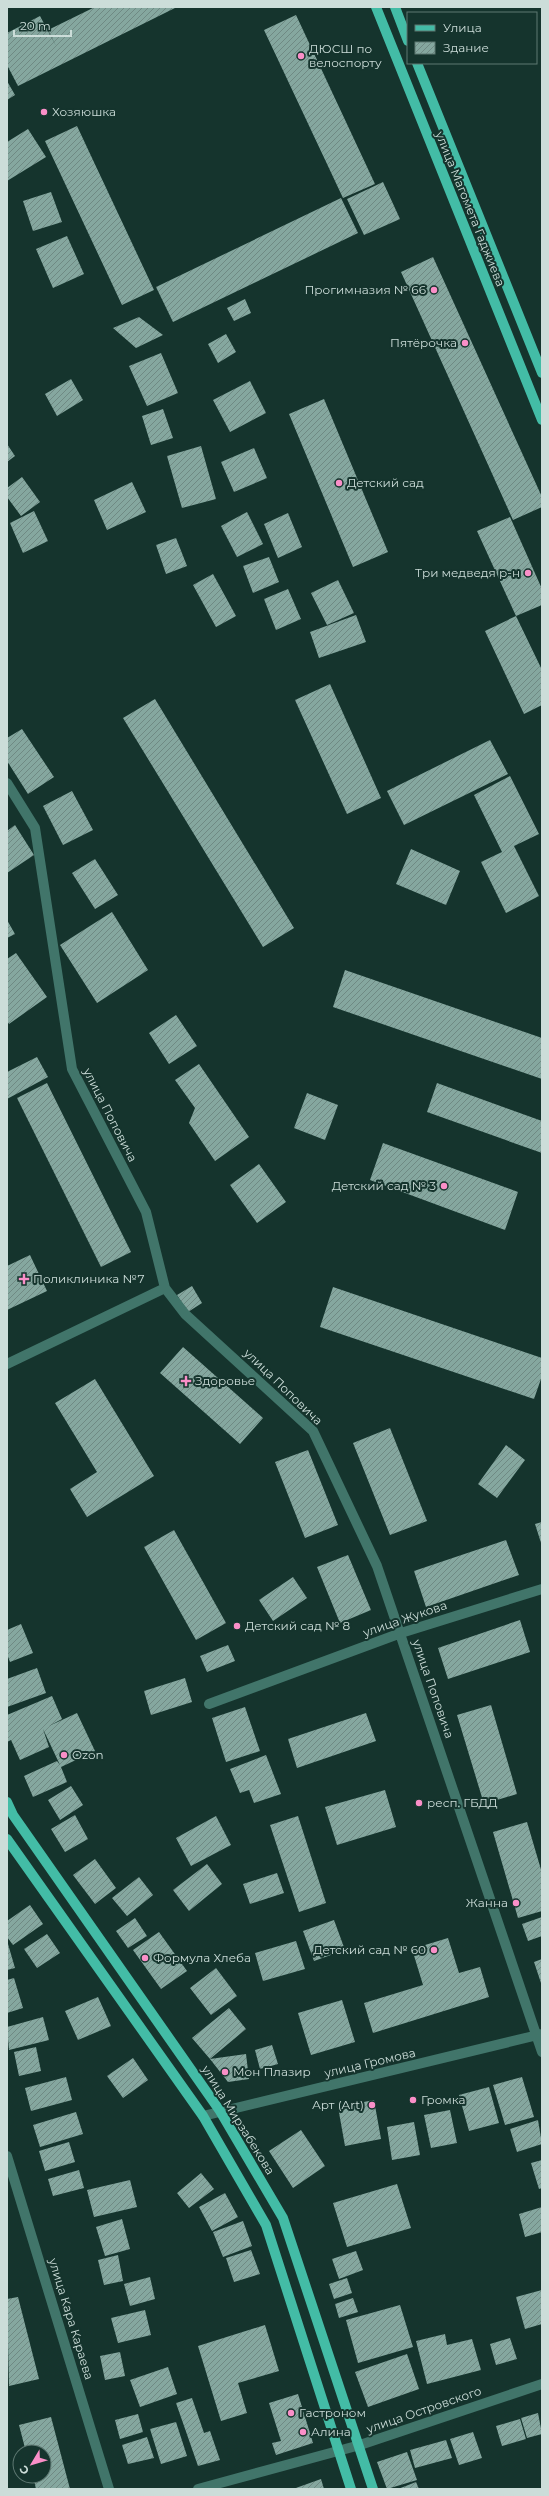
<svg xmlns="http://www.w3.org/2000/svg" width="549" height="2496" viewBox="0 0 549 2496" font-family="Montserrat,sans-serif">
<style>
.building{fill:url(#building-hatch)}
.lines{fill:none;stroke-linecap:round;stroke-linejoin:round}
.minor{stroke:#41756a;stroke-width:10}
.major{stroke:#43bca6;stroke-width:10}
.poi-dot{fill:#fa8fc8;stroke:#15342d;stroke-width:1.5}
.labels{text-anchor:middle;stroke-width:4;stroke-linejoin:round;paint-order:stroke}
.poi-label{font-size:12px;fill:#ccddd9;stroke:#15342d;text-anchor:start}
.street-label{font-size:12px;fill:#ccddd9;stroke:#15342d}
</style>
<defs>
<pattern id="building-hatch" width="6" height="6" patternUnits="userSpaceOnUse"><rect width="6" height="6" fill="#85a79f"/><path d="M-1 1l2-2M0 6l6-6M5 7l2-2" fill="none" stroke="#6f8983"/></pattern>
</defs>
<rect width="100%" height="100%" fill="#15342d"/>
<path class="building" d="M95,7h82l-159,79 -11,-21v-32l33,-17 16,30 -8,-16z
M296,15l79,169 -32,14 -79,-168z
M7,81l8,14 -8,5z
M77,126l77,164 -32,15 -77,-164z
M28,129l18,28 -39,24v-39z
M383,182l17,37 -36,16 -17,-36z
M51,192l11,30 -29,9 -10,-30z
M341,198l17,35 -185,89 -17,-35z
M67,236l17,38 -31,14 -17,-39z
M433,257l109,240v10l-29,13 -112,-248z
M245,299l6,14 -17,8 -7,-13z
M139,317l24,18 -27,13 -23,-20z
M226,334l10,18 -18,11 -10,-19z
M161,353l17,40 -31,13 -18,-40z
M71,379l12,21 -26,16 -12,-22z
M250,381l16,32 -36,19 -17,-32z
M324,399l64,153 -35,15 -64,-153z
M163,409l10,29 -22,7 -9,-29z
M7,444l8,12 -8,6z
M201,446l15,53 -34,9 -15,-52z
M254,448l13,30 -33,14 -13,-30z
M22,477l18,25 -19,14 -14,-19v-9z
M132,482l14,30 -39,18 -13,-30z
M34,511l14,30 -25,12 -13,-30z
M247,512l16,32 -26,13 -16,-31z
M288,513l14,34 -24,11 -14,-34z
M510,517l32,72v16l-26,11 26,54v35l-18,9 -39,-83 31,-15 -39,-85z
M176,538l11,28 -21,8 -10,-29z
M269,557l10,25 -26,11 -10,-27z
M213,574l23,42 -20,11 -23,-42z
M338,580l16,33 -27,12 -16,-32z
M288,589l13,30 -25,11 -12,-31z
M356,615l10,27 -47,16 -9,-26z
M330,684l51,114 -34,16 -52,-114z
M155,699l139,229 -31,19 -140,-229z
M22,729l32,48 -26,17 -21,-33v-23z
M490,740l18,34 -104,51 -17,-34z
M510,776l29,58 -25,12 25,50 -33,17 -25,-51 21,-10 -28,-57z
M72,791l21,39 -30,15 -20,-39z
M15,825l19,30 -27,18v-42z
M411,849l49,22 -14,34 -50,-21z
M95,859l23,36 -23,14 -23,-36z
M112,912l36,58 -51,33 -37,-58z
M7,920l8,14 -8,4z
M16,953l31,44 -38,27 -2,-3v-62z
M345,970l197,68v41l-209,-72z
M176,1015l21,31 -28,18 -20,-31z
M37,1057l11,20 -41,22v-27z
M199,1064l50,73 -34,24 -26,-38 6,-15 -20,-28z
M47,1083l84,169 -30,15 -84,-169z
M437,1083l105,38v32l-115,-41z
M307,1093l31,12 -13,35 -31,-12z
M383,1143l135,49 -13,38 -135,-50z
M259,1164l27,38 -29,21 -27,-38z
M30,1255l17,36 -40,19v-44z
M192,1286l10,17 -14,9 -11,-17z
M333,1287l209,71v18l-8,23 -214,-72z
M183,1347l80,71 -23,26 -80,-71z
M95,1379l59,97 -67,41 -17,-28 27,-17 -42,-69z
M390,1428l37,93 -37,14 -37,-92z
M506,1445l19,15 -28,38 -19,-14z
M308,1450l30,75 -33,13 -30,-76z
M542,1522v24l-7,-22z
M174,1530l52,93 -30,17 -52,-93z
M506,1540l13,35 -93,32 -12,-36z
M348,1555l23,55 -31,13 -23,-56z
M293,1577l14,21 -34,23 -14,-21z
M520,1620l10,32 -82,27 -10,-31z
M21,1624l12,29 -23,9 -3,-8v-24z
M228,1645l7,16 -28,11 -7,-16z
M37,1668l9,25 -39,14v-28z
M185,1678l7,24 -41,13 -7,-24z
M52,1696l10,23 -13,7 28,-13 18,38 -34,16 6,15 -34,15 -9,-21 33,-15 3,4 -17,-36 6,18 -29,13 -9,-20 -4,2v-27z
M491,1705l26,89 -33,10 -27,-89z
M245,1707l15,44 -34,11 -14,-44z
M366,1713l10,28 -79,27 -9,-29z
M266,1755l15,39 -27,9 -5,-13 -9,3 -10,-24z
M71,1786l12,19 -23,15 -12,-20z
M385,1790l11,37 -59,18 -12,-38z
M75,1815l13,24 -23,13 -14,-23z
M216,1816l15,29 -40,21 -15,-28z
M298,1816l28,87 -27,9 -29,-87z
M527,1822l15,51v38l-24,7 -25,-86z
M95,1859l21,29 -21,16 -22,-29z
M207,1864l15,20 -33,27 -16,-21z
M277,1873l7,20 -34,11 -7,-20z
M139,1877l14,18 -26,21 -15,-18z
M30,1905l13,19 -30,21 -6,-8v-16z
M542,1917v19l-14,5 -6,-17z
M135,1918l12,18 -19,12 -12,-17z
M334,1920l11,30 -31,11 -11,-30z
M159,1932l28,39 -26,18 -28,-39z
M47,1934l13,19 -23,15 -13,-19z
M448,1938l11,35 21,-6 9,30 -116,36 -9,-30 59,-18 -11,-36z
M296,1941l9,28 -42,12 -8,-28z
M8,1944l7,24 -8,2v-25z
M542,1959v27l-8,-24z
M216,1968l21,28 -26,19 -21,-27z
M14,1978l9,30 -16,5v-33z
M98,1997l13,29 -33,14 -13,-29z
M342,2000l13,42 -44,13 -13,-42z
M229,2008l17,21 -36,30 -18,-21z
M43,2017l6,23 -40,10 -2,-23z
M272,2045l6,19 -18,5 -5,-19z
M36,2047l5,24 -22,5 -5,-24z
M246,2054l3,25 -21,3 -18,-23z
M133,2058l15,22 -25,18 -16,-22z
M66,2077l6,23 -41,11 -6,-23z
M522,2077l12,40 -29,8 -12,-40z
M489,2087l10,36 -30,8 -10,-36z
M374,2100l7,39 -36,7 -7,-39z
M450,2110l7,33 -26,5 -7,-33z
M76,2112l7,22 -43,13 -7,-22z
M538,2120l4,24 -25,8 -7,-23z
M414,2122l6,33 -28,5 -5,-33z
M301,2130l24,36 -32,22 -24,-37z
M69,2142l6,20 -30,9 -6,-20z
M542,2160v28l-3,1 -8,-26z
M79,2170l5,18 -31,8 -5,-17z
M201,2173l13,16 -25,19 -12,-15z
M130,2180l7,27 -43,10 -7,-27z
M397,2184l14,44 -64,19 -14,-44z
M225,2193l13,24 -26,14 -13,-24z
M542,2207v25l-17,5 -6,-23z
M122,2219l8,30 -25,7 -9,-29z
M243,2221l9,25 -29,11 -10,-25z
M251,2250l9,24 -26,8 -8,-24z
M356,2251l7,19 -24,9 -7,-20z
M118,2255l5,26 -19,4 -6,-25z
M150,2277l5,22 -25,7 -6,-22z
M347,2278l5,15 -18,6 -5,-15z
M542,2290v34l-17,5 -9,-32z
M18,2297l21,82 -30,7 -2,-87z
M353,2298l5,14 -19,6 -4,-14z
M400,2305l13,42 -55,16 -12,-43z
M145,2310l6,25 -33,8 -7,-25z
M265,2325l14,46 -41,12 9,30 -26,8 -23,-75z
M445,2334l2,11 25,-6 9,31 -54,14 -11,-43z
M510,2338l7,21 -21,6 -6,-21z
M120,2352l5,24 -20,4 -5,-24z
M407,2354l12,35 -51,18 -13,-35z
M168,2367l9,27 -37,13 -10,-27z
M298,2394l15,49 -37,12 -4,-12 9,-2 -12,-38z
M192,2398l12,35 6,-2 10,29 -22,6 -22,-63z
M538,2413l4,21 -15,4 -6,-20z
M138,2414l5,18 -23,7 -5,-19z
M51,2417l19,72h-34l-3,-13h11v-24h-18l-7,-27z
M520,2419l6,20 -24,7 -6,-20z
M176,2422l11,34 -26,8 -11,-35z
M473,2432l9,26 -23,7 -9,-26z
M147,2437l7,21 -26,6 -6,-19z
M446,2440l6,18 -37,10 -5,-18z
M407,2452l10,28 -30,9 -10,-27z
M321,2479l3,10h-31z
M416,2482l3,7h-21z"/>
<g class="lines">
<path class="minor" d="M7,783l28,45 37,241 74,143 19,76 20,26 128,117 64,135 165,486
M7,1364l158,-76
M209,1704l192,-71 141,-44
M203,2116l339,-82
M7,2156l102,333
M198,2489l162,-44 182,-61"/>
<path class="major" d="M376,7l166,413
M395,7l13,34
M417,63l125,310
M7,1802l6,13 207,296 63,107 90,271
M7,1839l196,277 63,109 85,264"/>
</g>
<g class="poi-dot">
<circle cx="301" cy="56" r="4"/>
<circle cx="44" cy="112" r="4"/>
<circle cx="434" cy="290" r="4"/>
<circle cx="465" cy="343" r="4"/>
<circle cx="339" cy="483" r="4"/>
<circle cx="528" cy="573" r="4"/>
<circle cx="444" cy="1186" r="4"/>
<path d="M22 1273h4v4h4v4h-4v4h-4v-4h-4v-4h4z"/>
<path d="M184 1375h4v4h4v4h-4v4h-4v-4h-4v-4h4z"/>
<circle cx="237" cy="1626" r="4"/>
<circle cx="64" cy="1755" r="4"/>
<circle cx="419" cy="1803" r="4"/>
<circle cx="516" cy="1903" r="4"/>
<circle cx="434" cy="1950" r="4"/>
<circle cx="145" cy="1958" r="4"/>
<circle cx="225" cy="2072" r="4"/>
<circle cx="413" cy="2100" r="4"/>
<circle cx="372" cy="2105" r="4"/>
<circle cx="291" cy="2413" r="4"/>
<circle cx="303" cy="2432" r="4"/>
</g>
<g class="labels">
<g class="poi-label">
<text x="309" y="53">ДЮСШ по<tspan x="309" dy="14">велоспорту</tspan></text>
<text x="52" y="116">Хозяюшка</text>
<text x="426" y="294" text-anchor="end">Прогимназия № 66</text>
<text x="457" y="347" text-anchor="end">Пятёрочка</text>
<text x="347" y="487">Детский сад</text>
<text x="520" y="577" text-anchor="end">Три медведя р-н</text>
<text x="436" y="1190" text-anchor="end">Детский сад № 3</text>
<text x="33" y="1283">Поликлиника №7</text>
<text x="195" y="1385">Здоровье</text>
<text x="245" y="1630">Детский сад № 8</text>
<text x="72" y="1759">Ozon</text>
<text x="427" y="1807">респ. ГБДД</text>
<text x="508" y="1907" text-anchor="end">Жанна</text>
<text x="426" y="1954" text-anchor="end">Детский сад № 60</text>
<text x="153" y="1962">Формула Хлеба</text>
<text x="233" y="2076">Мон Плазир</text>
<text x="421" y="2104">Громка</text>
<text x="364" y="2109" text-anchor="end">Арт (Art)</text>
<text x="299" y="2417">Гастроном</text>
<text x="311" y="2436">Алина</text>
</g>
<g class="street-label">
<text transform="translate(470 209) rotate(68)" y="4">улица Магомета Гаджиева</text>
<text transform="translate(110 1115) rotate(63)" y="4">улица Поповича</text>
<text transform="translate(283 1387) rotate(44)" y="4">улица Поповича</text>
<text transform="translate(405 1619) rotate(-19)" y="4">улица Жукова</text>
<text transform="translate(433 1689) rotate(71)" y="4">улица Поповича</text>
<text transform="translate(370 2063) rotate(-13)" y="4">улица Громова</text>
<text transform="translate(238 2120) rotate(58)" y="4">улица Мирзабекова</text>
<text transform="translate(71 2319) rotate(73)" y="4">улица Кара Караева</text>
<text transform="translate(424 2410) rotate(-19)" y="4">улица Островского</text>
</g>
</g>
<rect width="549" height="2496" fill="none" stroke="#ccddd9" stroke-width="16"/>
<rect x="407" y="12" width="130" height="52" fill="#15342d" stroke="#5e7872"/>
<rect x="415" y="25" width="20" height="6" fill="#43bca6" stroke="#5e7872"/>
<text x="443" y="32" font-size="12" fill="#ccddd9">Улица</text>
<rect x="415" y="42" width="20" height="12" fill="url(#building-hatch)" stroke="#5e7872"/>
<text x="443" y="52" font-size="12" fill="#ccddd9">Здание</text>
<g transform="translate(32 2464) rotate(232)"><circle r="19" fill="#15342d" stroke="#5e7872"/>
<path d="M0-3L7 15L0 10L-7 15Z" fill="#fa8fc8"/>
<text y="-6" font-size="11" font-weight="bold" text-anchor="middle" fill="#ccddd9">С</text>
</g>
<path d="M14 30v6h57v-6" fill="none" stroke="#ccddd9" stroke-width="2"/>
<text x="20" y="30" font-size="12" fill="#ccddd9" stroke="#15342d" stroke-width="3" paint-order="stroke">20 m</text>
</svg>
